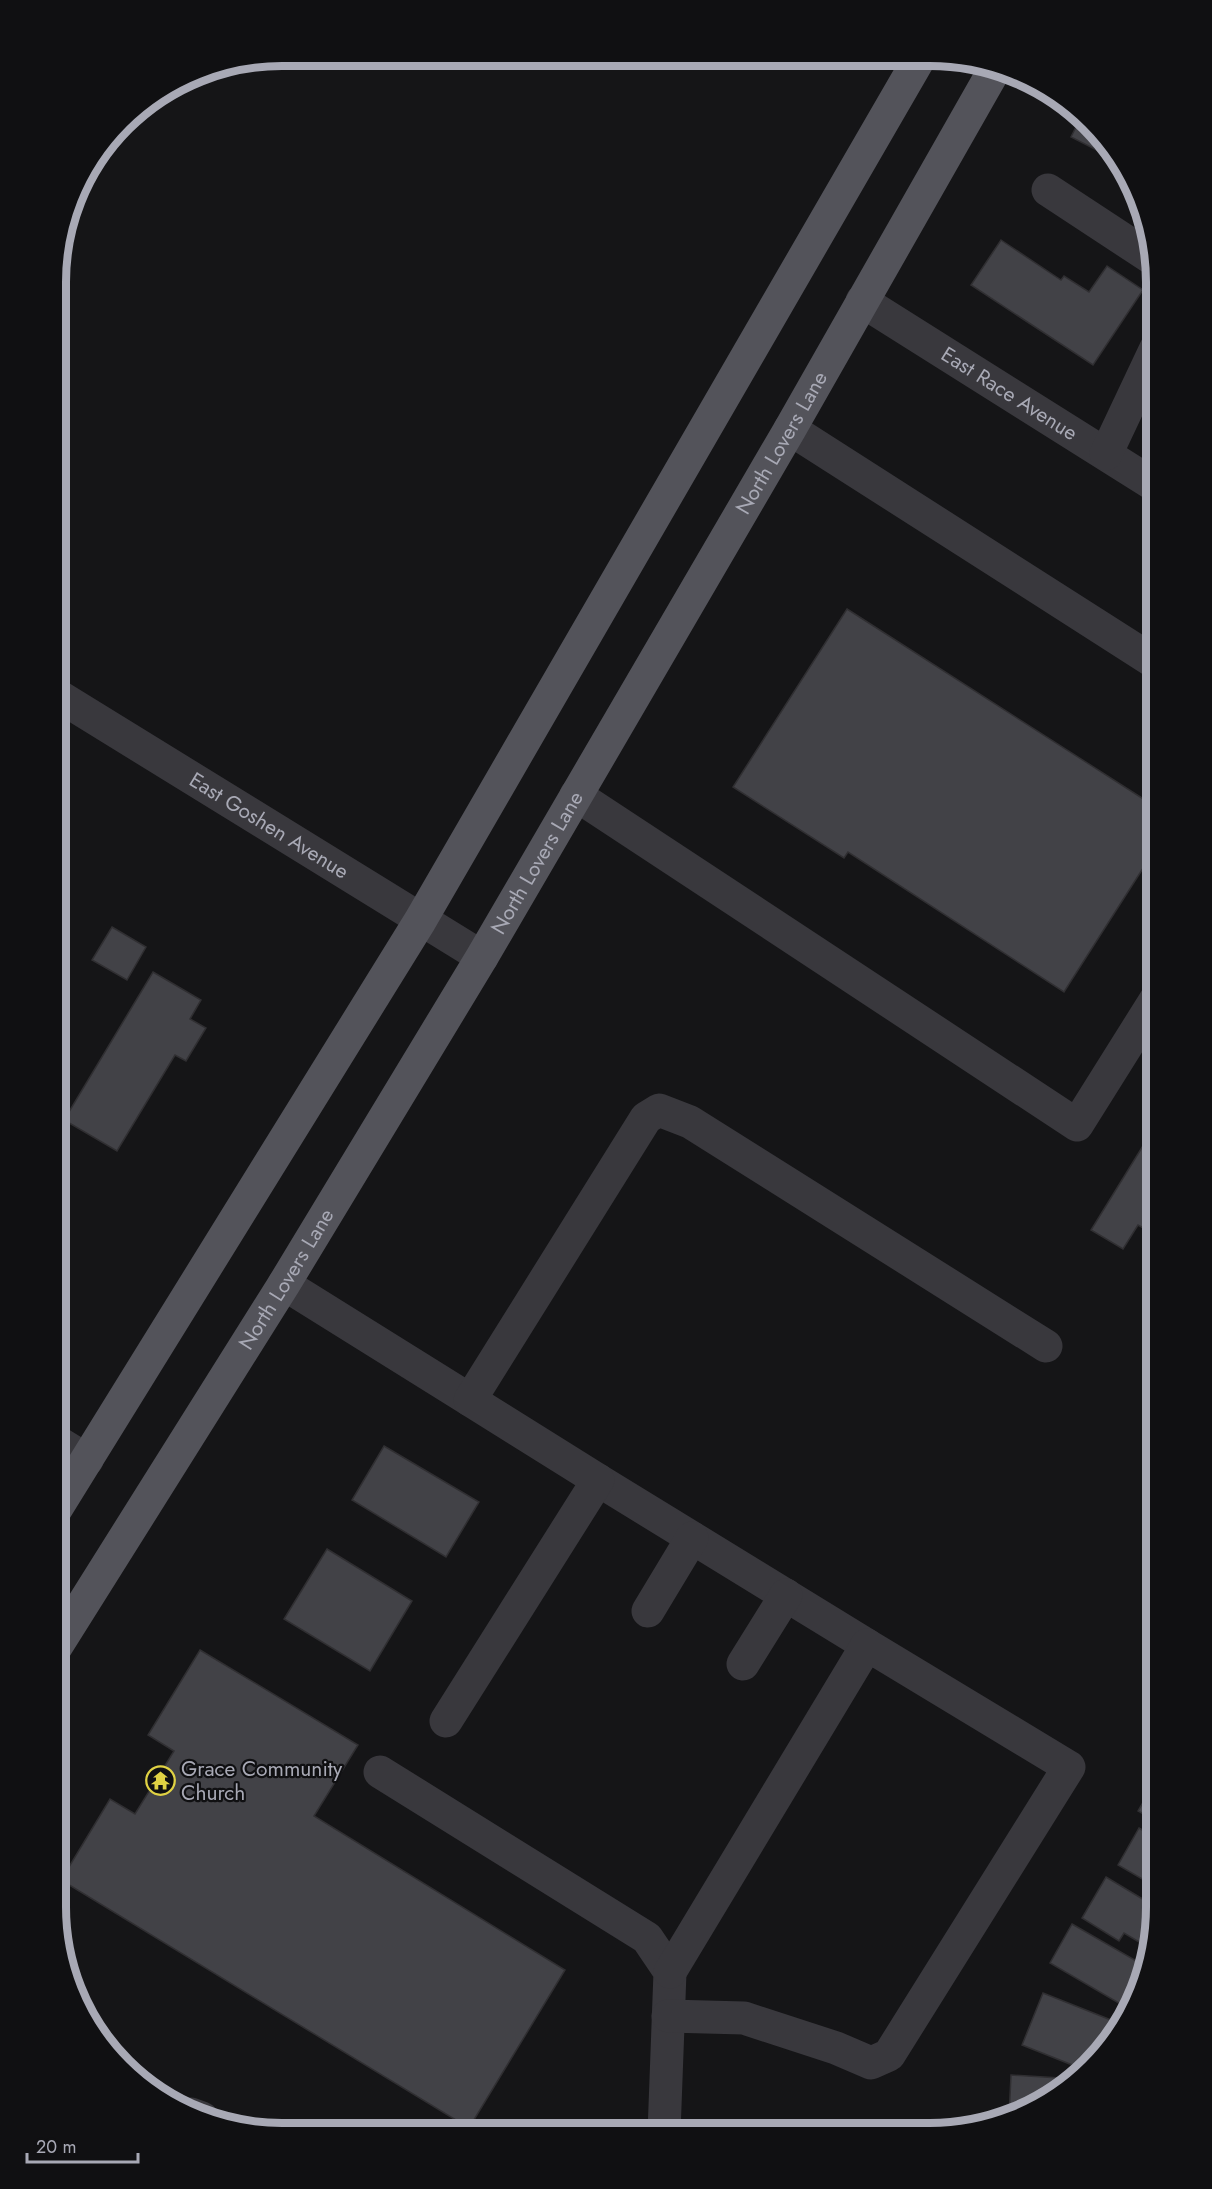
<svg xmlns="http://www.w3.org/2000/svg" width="1212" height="2189" viewBox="0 0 1212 2189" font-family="Jost,sans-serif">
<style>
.building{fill:#424247;stroke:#302f32;stroke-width:1.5}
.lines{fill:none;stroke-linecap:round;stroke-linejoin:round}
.minor{stroke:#39383d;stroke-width:33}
.major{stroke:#53535a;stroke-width:33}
.labels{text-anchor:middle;stroke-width:4.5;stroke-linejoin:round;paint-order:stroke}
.street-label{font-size:21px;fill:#a8a9b5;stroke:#101012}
.poi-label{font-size:21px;fill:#a8a9b5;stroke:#101012;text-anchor:start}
.rim{fill:none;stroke:#a8a9b5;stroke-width:8}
</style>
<rect width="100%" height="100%" fill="#151517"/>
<path class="building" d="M1082,115l36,41 4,7 -51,-26z
M1001,240l60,40 3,-4 25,16 18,-26 36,24 -50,75 -122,-80z
M1156,376v26l-9,-4z
M847,609l309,198v41l-92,144 -216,-140 -4,6 -111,-71z
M112,927l34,20 -19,33 -35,-20z
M153,972l48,28 -11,19 16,9 -20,33 -11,-6 -58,96 -53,-31z
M1149,1136l7,4v95l-18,-10 -15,24 -32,-19z
M384,1446l95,56 -33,55 -94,-57z
M327,1549l85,52 -42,70 -86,-52z
M200,1650l158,95 -44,71 251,154 -96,158 -408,-248 49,-81 25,15 39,-63 -26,-16z
M1156,1780v41l-18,-10z
M1139,1828l17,10v49l-38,-22z
M1106,1877l50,30v15l-5,27 -27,-16 -5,8 -37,-23z
M1072,1924l75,43 -3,13 -15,29 -79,-46z
M1043,1993l78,31 -11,21 -25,25 -63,-25z
M1011,2075l65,4 -8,8 -59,31z"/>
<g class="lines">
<g class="minor">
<path d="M1048,190l105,69"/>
<path id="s1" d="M862,301l294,185"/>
<path d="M790,429l366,234"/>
<path d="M1106,454l50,-106"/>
<path id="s2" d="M57,695l425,262"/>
<path d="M576,795l501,330 79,-126"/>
<path d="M284,1284l186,116"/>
<path d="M56,1441l31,19"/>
<path d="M598,1480l269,165"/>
<path d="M648,1611l44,-73"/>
<path d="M743,1664l43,-69"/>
<path d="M446,1721l152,-241 -128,-80 176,-282 13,-8 31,12 356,224"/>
<path d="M380,1772l267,166 23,34 -6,161"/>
<path d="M668,2016l76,2 92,30 35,15 18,-8 180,-288 -202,-122 -197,327"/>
<path d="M191,2114l11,4"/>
</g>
<g class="major">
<path d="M56,1509l364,-588 499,-862"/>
<path id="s3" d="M56,1647l228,-363 198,-327 308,-528 206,-362"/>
</g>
</g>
<defs>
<symbol id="temple-ring" viewBox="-11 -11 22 22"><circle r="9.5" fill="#101012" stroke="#e0d244" stroke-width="1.5"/><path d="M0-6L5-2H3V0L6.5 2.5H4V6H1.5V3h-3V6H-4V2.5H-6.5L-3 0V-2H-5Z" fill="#e0d244"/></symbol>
</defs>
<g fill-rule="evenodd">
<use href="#temple-ring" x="144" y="1764" width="33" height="33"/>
</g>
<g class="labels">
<g class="street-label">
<text dy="7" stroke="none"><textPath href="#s1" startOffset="174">East Race Avenue</textPath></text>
<text dy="7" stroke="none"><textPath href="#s3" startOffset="1406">North Lovers Lane</textPath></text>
<text dy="7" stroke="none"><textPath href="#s2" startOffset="249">East Goshen Avenue</textPath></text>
<text dy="7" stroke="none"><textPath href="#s3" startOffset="920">North Lovers Lane</textPath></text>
<text dy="7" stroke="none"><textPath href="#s3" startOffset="434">North Lovers Lane</textPath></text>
</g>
<g class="poi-label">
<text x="181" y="1776">Grace Community<tspan x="181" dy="24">Church</tspan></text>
</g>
</g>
<path d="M0 0H1212V2189H0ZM282 66H930A216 216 0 0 1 1146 282V1907A216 216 0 0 1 930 2123H282A216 216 0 0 1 66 1907V282A216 216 0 0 1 282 66Z" fill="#101012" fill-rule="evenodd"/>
<path class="rim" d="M282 66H930A216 216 0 0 1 1146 282V1907A216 216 0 0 1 930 2123H282A216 216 0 0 1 66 1907V282A216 216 0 0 1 282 66Z"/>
<path d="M27 2153v9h111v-9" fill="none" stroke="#a8a9b5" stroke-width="3"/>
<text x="36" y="2153" font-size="18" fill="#a8a9b5" stroke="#101012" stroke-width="4.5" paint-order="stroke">20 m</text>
</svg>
